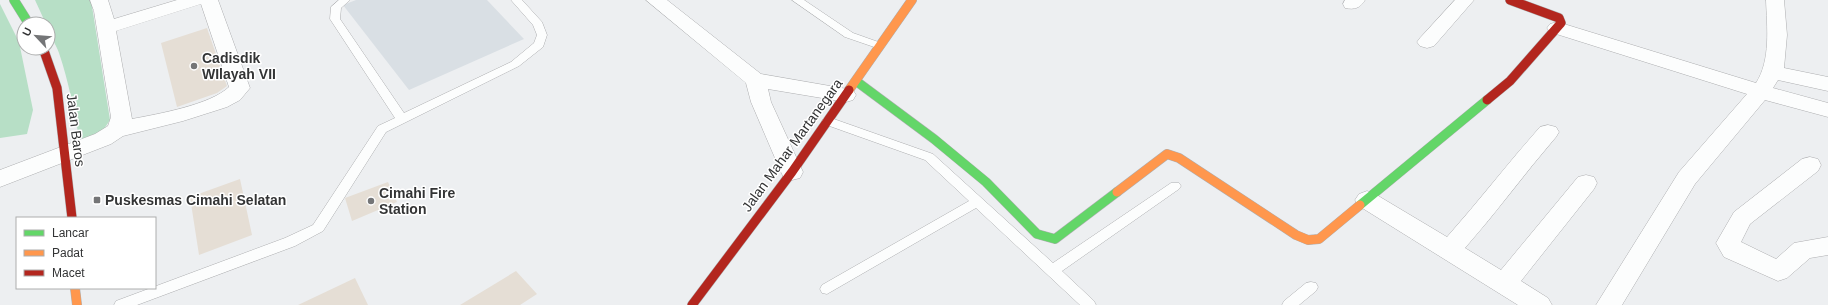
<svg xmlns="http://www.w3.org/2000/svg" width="1828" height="305" viewBox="0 0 1828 305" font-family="Helvetica,sans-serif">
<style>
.built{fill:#d9dfe4}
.forest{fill:#b7dfc6}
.building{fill:#e5ded5}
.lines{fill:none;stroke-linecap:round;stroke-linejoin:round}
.lane-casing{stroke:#adaeb0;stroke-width:1}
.street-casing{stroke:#adaeb0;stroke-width:1}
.fast-casing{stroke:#adaeb0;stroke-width:10}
.slow-casing{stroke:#adaeb0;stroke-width:10}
.jam-casing{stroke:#adaeb0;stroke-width:10}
.lane{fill:#fcfdfd;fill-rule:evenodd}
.street{fill:#fcfdfd;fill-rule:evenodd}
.fast{stroke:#63d668;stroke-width:9}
.slow{stroke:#ff974d;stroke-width:9}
.jam{stroke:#b3261e;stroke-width:9}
.poi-dot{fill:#747577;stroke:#fff;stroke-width:1.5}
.labels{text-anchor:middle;stroke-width:3;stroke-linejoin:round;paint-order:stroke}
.poi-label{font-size:14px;font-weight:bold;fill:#333435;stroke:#fff;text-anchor:start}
.street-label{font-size:14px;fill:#333435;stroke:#fff}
</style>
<rect width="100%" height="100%" fill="#edeff1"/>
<path class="built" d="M356,0h131l37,39 -115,51 -66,-85z"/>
<path class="forest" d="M35,0h56l19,120 -8,12 -22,10c-6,-30 -11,-60 -21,-89 -3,-9 -11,-19 -11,-29h-2z
M0,4l19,38 14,68 -6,24 -27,4z"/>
<path class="building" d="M207,28l20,58 -10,7 -40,14 -16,-64z
M240,179l12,56 -53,20 -9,-58z
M388,182l9,20 -45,19 -7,-23z
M516,271l21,23 -17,11h-60z
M355,278l13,27h-70z"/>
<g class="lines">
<defs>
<path id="lane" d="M339,0h11l-9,8 -1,11 64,94 107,-51 23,-19 3,-8 -4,-10 -22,-25h11l20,22 5,13 -4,12 -24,19 -133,66 -63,99 -28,15 -158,59h-23l2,-4 169,-63 28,-13 65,-99 17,-8 -65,-99 1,-12z
M792,0h12l49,33 31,11 1,2 -5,3 -35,-12z
M828,117l105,37 120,109 118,-80h8l2,3 -2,3 -117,82 32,30 2,4h-16l-104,-97 -149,86 -5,-1 -2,-4 2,-4 147,-84 -44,-41 -101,-36 -2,-3 2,-3z
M1311,282l5,1 2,4 -2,4 -17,14h-17l2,-4 22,-18z"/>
<path id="street" d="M90,0h18l6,19 63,-19h41l32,88 -10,12 -13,7 -44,14 -60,15 -12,8 -111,43v-17l95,-36 13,-8 3,-9 -17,-106zM201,4l28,83c-19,18 -71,27 -97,32l-16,-88z
M646,0h21l94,74 92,16 3,5 -3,5 -7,2 -78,-13 3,13 32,70 -3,6 -8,2 -8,-2 -3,-6 -30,-70 -5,-19z
M1345,0h20c-5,8 -10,10 -20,8l-2,-4z
M1455,0h19l-40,46 -7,2 -7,-2 -3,-4 3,-4z
M1766,0h18l3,35 -3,33 44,9v14l-50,-11 -5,8 55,15v14l-63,-17 -70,84 -73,121h-26l83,-133 68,-78 -197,-62 -3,-4 3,-4 7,-2 7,2 192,59c15,-23 11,-56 10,-83z
M1548,125l8,2 3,5 -3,5c-32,37 -59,75 -91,111l36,22 77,-93 8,-2 8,2 3,6 -3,6 -73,92 27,17 4,7h-34l-159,-99 -4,-6 4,-6 8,-3 8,3 72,43c32,-36 61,-74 93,-110z
M1810,157l8,2 3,6 -3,6 -68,53 -9,18 35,17 18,-16 34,-6v18l-18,3 -23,20 -9,3 -54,-24 -8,-14 18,-31 68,-53z"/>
<path id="fast" d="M14,0l15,24
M856,81l78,58 52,43 51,52 18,5 62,-47
M1360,205l127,-105"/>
<path id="slow" d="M849,90l63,-90
M1117,192l50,-38 12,4 117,77 12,5 11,-1 41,-34
M75,288l2,17"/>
<path id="jam" d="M43,48l14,40 15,130
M1487,100l23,-19 51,-58 -2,-5 -49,-18
M692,305l100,-133 57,-82"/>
</defs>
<use href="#lane" class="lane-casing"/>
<use href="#street" class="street-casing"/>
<use href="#fast" class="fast-casing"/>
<use href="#slow" class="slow-casing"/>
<use href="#jam" class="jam-casing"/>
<use href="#lane" class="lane"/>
<use href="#street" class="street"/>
<use href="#fast" class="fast"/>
<use href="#slow" class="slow"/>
<use href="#jam" class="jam"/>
</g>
<g class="poi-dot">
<circle cx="194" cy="66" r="4"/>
<rect x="93" y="196" width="8" height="8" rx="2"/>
<circle cx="371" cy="201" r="4"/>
</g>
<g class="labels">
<g class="poi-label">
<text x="202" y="63">Cadisdik<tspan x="202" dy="16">WIlayah VII</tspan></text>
<text x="379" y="198">Cimahi Fire<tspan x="379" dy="16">Station</tspan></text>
<text x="105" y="205">Puskesmas Cimahi Selatan</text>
</g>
<g class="street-label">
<text transform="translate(76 130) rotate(83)" y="5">Jalan Baros</text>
<text transform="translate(792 145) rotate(-54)" y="5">Jalan Mahar Martanegara</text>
</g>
</g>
<rect x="16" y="217" width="140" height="72" fill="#ffffff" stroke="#adaeae"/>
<rect x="24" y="230" width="20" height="6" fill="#63d668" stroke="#adaeae"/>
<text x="52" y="237" font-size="12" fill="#333435">Lancar</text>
<rect x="24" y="250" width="20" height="6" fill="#ff974d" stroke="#adaeae"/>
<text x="52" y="257" font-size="12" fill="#333435">Padat</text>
<rect x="24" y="270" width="20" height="6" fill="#b3261e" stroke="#adaeae"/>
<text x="52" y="277" font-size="12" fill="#333435">Macet</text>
<g transform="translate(36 36) rotate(296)"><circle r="19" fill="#ffffff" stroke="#adaeae"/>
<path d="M0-3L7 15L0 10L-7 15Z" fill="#747577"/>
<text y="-6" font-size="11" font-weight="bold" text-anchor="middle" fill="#333435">U</text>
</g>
</svg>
